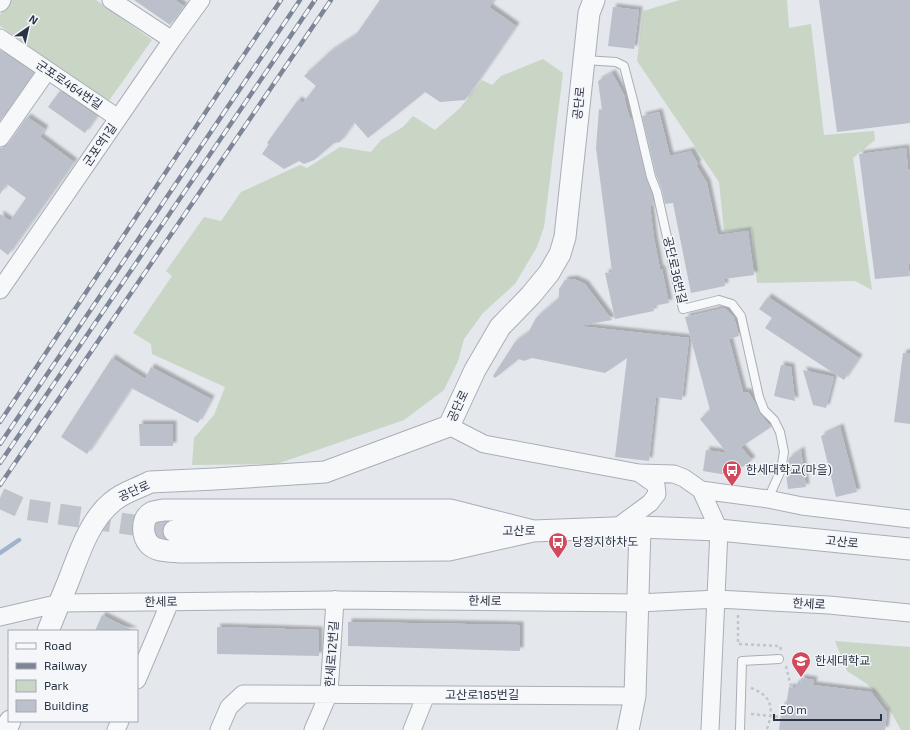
<svg xmlns="http://www.w3.org/2000/svg" width="910" height="730" viewBox="0 0 910 730" font-family="'Exo 2','Noto Sans KR',sans-serif">
<style>
.green{fill:#c9d6c5}
.lines{fill:none;stroke-linecap:round;stroke-linejoin:round}
.stream{stroke:#9fb4cc;stroke-width:4.5}
.building{fill:#bbc0ca;filter:url(#shadow)}
.tertiary-tunnel{stroke:#bfc3cb;stroke-width:21;stroke-dasharray:21 10;stroke-linecap:butt}
.service-casing{stroke:#a9aeb7;stroke-width:10}
.minor-casing{stroke:#a9aeb7;stroke-width:19}
.tertiary-casing{stroke:#a9aeb7;stroke-width:23}
.path{stroke:#c2c5cb;stroke-width:2.5;stroke-dasharray:3 3;stroke-linecap:butt}
.service{stroke:#f7f8fa;stroke-width:8}
.minor{stroke:#f7f8fa;stroke-width:17}
.tertiary{stroke:#f7f8fa;stroke-width:21}
.rail-casing{stroke:#7d8696;stroke-width:4.5}
.rail{stroke:#f4f6f9;stroke-width:3;stroke-dasharray:9;stroke-linecap:butt}
.labels{text-anchor:middle;stroke-width:3;stroke-linejoin:round;paint-order:stroke}
.street-label{font-size:12px;fill:#2b3445;stroke:#f4f6f9}
.poi-label{font-size:12px;fill:#2b3445;stroke:#f4f6f9;text-anchor:start}
</style>
<defs>
<filter id="shadow"><feDropShadow dx="3.5" dy="-3.5" stdDeviation="1" flood-color="#0004"/></filter>
</defs>
<rect width="100%" height="100%" fill="#e4e7ec"/>
<path class="green" d="M11,0h85l56,40 -44,62 -108,-76v-11z
M680,0h107l2,28 22,-4 13,111 50,-4 1,9 -22,18 19,132 -17,-9 -98,2 -5,-54 -28,2 -5,-49 -82,-121 6,-50z
M543,59l20,14 -19,154 -7,20 -22,37 -32,29 -19,26 -6,22 -14,29 -40,30 -127,44 -85,1 2,-27 20,-23 11,-28 -73,-33 -1,-10 -18,-11 39,-57 -6,-5 38,-54 17,4 20,-29 59,-27 7,3 33,-21 31,5 10,-12 22,-13 10,-11 22,14 25,-22 22,-28 10,5 9,-9z
M835,641l75,6v83h-9l-15,-27 -19,-19 -20,-13z"/>
<g class="lines">
<path class="stream" d="M0,553l19,-13"/>
</g>
<path class="building" d="M134,0h41l9,6 -14,19z
M380,0h114l-5,7 27,19 -51,74 -25,2 -15,-10 -57,46 -14,-16 -14,20 -6,1 -20,17 -10,4 -5,-3 -15,8 -22,-15 7,-10 -2,-1 31,-43 5,3 13,-17 -12,-10 26,-24 25,-16z
M819,0h91v123l-73,9z
M613,7l26,3 -5,39 -26,-3z
M0,50l34,23 -34,48z
M612,73l13,24 -1,1 6,21 2,-1 14,60 6,16 2,12h-4l4,32 6,31h2l7,34 -16,3 1,5 -39,8 -10,-46 7,-1 -16,-124 3,-39 3,1 -4,-29z
M60,91l37,25 -12,17 -37,-26z
M659,112l11,44 21,-5 7,13 -2,1 11,18 11,52 30,-4 6,44 -30,4 1,7 -34,7 -18,-90 -8,1 -3,-14 -6,-15 -14,-59z
M27,117l18,12 -5,8 34,25 -66,93 -8,-6v-35l10,7 16,-23 -19,-14 -7,10v-46l5,-1 3,-3z
M906,148l2,21h2v94l-2,1 2,12 -35,3 -16,-125z
M574,279l11,5 27,36 -33,6 110,12 -7,62 -26,-3 -7,64 -34,-4 12,-99 -22,15 -73,-15 -8,3 -5,-2 -24,19 -2,-2 22,-34 13,-9 8,-15 23,-20v-9l6,-9z
M768,297l91,61 -15,22 -79,-52 7,-10 -13,-9z
M725,308l9,9 5,19 -10,3 14,53h5l7,11 5,11 11,13 -30,20 11,13 -12,9 -3,-3 -10,9 -24,-4 3,-21 21,3 -27,-34 10,-9 -25,-93z
M903,353h7v71l-16,-2z
M112,358l33,21 6,-12 60,32 -13,24 -67,-35 -44,66 -26,-17z
M781,365l10,2 4,34 -21,-5z
M803,370l31,7 -8,31 -13,-3z
M139,424h34v22h-33z
M840,427l17,65 -21,5 -15,-61z
M801,450l5,37 -18,2 -2,-16 3,-15z
M102,615l32,16h-39z
M348,622l172,3v26l-172,-5z
M217,627l102,3v26l-102,-2z
M801,678l13,2 -1,5 58,7 16,21 -2,17h-106l3,-25h4l3,-18 6,1v-4h5z"/>
<g class="lines">
<path class="tertiary-tunnel" d="M0,498l24,11 150,22"/>
<defs>
<path id="service" d="M584,60l32,2 8,4 9,34 18,77 6,15 26,117 36,-9 13,4 9,12 18,81 5,13 10,10 6,12 4,20 -3,18 -13,29
M740,730l2,-69 37,-2"/>
<path id="minor" d="M111,0l61,40
M0,3l2,-3
M0,38l118,80
M0,138l47,-67
M0,290l172,-250 29,-40
M449,426l35,18 155,29 35,1 10,4 17,12 67,9 34,7 108,13
M701,490l18,40 -9,200
M616,528l34,-25 7,-9 -1,-9 -17,-12
M0,617l60,-14 275,-3 304,3 78,-4 112,6 81,8
M137,680l33,-78
M116,730l4,-9
M219,730l10,-23 14,-13 392,2
M313,730l16,-37 6,-93
M412,730l14,-35"/>
<path id="tertiary" d="M163,510h287l83,21 -84,19 -268,2c-10,-1 -25,0 -32,-8 -7,-8 -8,-25 2,-31 3,-2 9,-2 12,-3z
M174,531h359l107,-4 79,3 191,19
M48,631c7,-18 15,-36 22,-54 10,-26 20,-57 42,-75 11,-10 25,-13 38,-20l65,-3 110,-7 124,-46 26,-56 25,-43 31,-32 18,-22 11,-19 5,-17 24,-224 5,-13
M6,730l4,-9
M628,730l7,-34 5,-169"/>
</defs>
<use href="#service" class="service-casing"/>
<use href="#minor" class="minor-casing"/>
<use href="#tertiary" class="tertiary-casing"/>
<path class="path" d="M738,615v29l42,2 1,4
M786,666l5,21
M751,688c15,6 22,13 19,30 -1,4 -1,8 -4,12
M751,714l29,3"/>
<use href="#service" class="service"/>
<use href="#minor" class="minor"/>
<use href="#tertiary" class="tertiary"/>
<defs>
<path id="rail" d="M0,422l227,-342 54,-80
M0,444l300,-444
M0,463l315,-463
M0,485l331,-485"/>
</defs>
<use href="#rail" class="rail-casing"/>
<use href="#rail" class="rail"/>
</g>
<defs>
<symbol id="bus-pin" viewBox="-11 -11 22 30"><path d="M0 17L-7.5 6A9.5 9.5 0 1 1 7.5 6Z" fill="#d1495b" stroke="#f4f6f9"/><path d="M-5-6H5V4H4V6H2V4H-2V6H-4V4H-5ZM-3.5-4V0h7V-4ZM-3.5 1.2v1.5H-2V1.2ZM2 1.2v1.5H3.5V1.2Z" fill="#fff"/></symbol>
<symbol id="university-pin" viewBox="-11 -11 22 30"><path d="M0 17L-7.5 6A9.5 9.5 0 1 1 7.5 6Z" fill="#d1495b" stroke="#f4f6f9"/><path d="M0-5L7-2L0 1L-7-2ZM-4 1L0 2.5L4 1V4Q0 6-4 4Z" fill="#fff"/></symbol>
</defs>
<g fill-rule="evenodd">
<use href="#bus-pin" x="721" y="459" width="22" height="30"/>
<use href="#bus-pin" x="547" y="531" width="22" height="30"/>
<use href="#university-pin" x="790" y="650" width="22" height="30"/>
</g>
<g class="labels">
<g class="street-label">
<text transform="translate(69 85) rotate(34)" y="4">군포로464번길</text>
<text transform="translate(579 103) rotate(-84)" y="4">공단로</text>
<text transform="translate(100 145) rotate(-55)" y="4">군포역1길</text>
<text transform="translate(675 270) rotate(77)" y="4">공단로36번길</text>
<text transform="translate(458 406) rotate(-65)" y="4">공단로</text>
<text transform="translate(134 491) rotate(-24)" y="4">공단로</text>
<text x="519" y="535">고산로</text>
<text transform="translate(842 542) rotate(6)" y="4">고산로</text>
<text transform="translate(485 601) rotate(1)" y="4">한세로</text>
<text transform="translate(161 602) rotate(-1)" y="4">한세로</text>
<text transform="translate(809 604) rotate(3)" y="4">한세로</text>
<text transform="translate(332 654) rotate(-86)" y="4">한세로12번길</text>
<text x="482" y="699">고산로185번길</text>
</g>
<g class="poi-label">
<text x="746" y="474">한세대학교(마을)</text>
<text x="572" y="546">당정지하차도</text>
<text x="815" y="665">한세대학교</text>
</g>
</g>
<rect x="8" y="630" width="130" height="92" fill="#f4f6f9" stroke="#a4a8b1"/>
<rect x="16" y="643" width="20" height="6" fill="#f7f8fa" stroke="#a4a8b1"/>
<text x="44" y="650" font-size="12" fill="#2b3445">Road</text>
<rect x="16" y="663" width="20" height="6" fill="#7d8696" stroke="#a4a8b1"/>
<text x="44" y="670" font-size="12" fill="#2b3445">Railway</text>
<rect x="16" y="680" width="20" height="12" fill="#c9d6c5" stroke="#a4a8b1"/>
<text x="44" y="690" font-size="12" fill="#2b3445">Park</text>
<rect x="16" y="700" width="20" height="12" fill="#bbc0ca" stroke="#a4a8b1"/>
<text x="44" y="710" font-size="12" fill="#2b3445">Building</text>
<g transform="translate(28 28) rotate(34)" stroke="#f4f6f9" stroke-width="3" paint-order="stroke">
<path d="M0-3L7 15L0 10L-7 15Z" fill="#2b3445"/>
<text y="-6" font-size="11" font-weight="bold" text-anchor="middle" fill="#2b3445">N</text>
</g>
<path d="M774 714v6h107v-6" fill="none" stroke="#2b3445" stroke-width="2"/>
<text x="780" y="714" font-size="12" fill="#2b3445" stroke="#f4f6f9" stroke-width="3" paint-order="stroke">50 m</text>
</svg>
